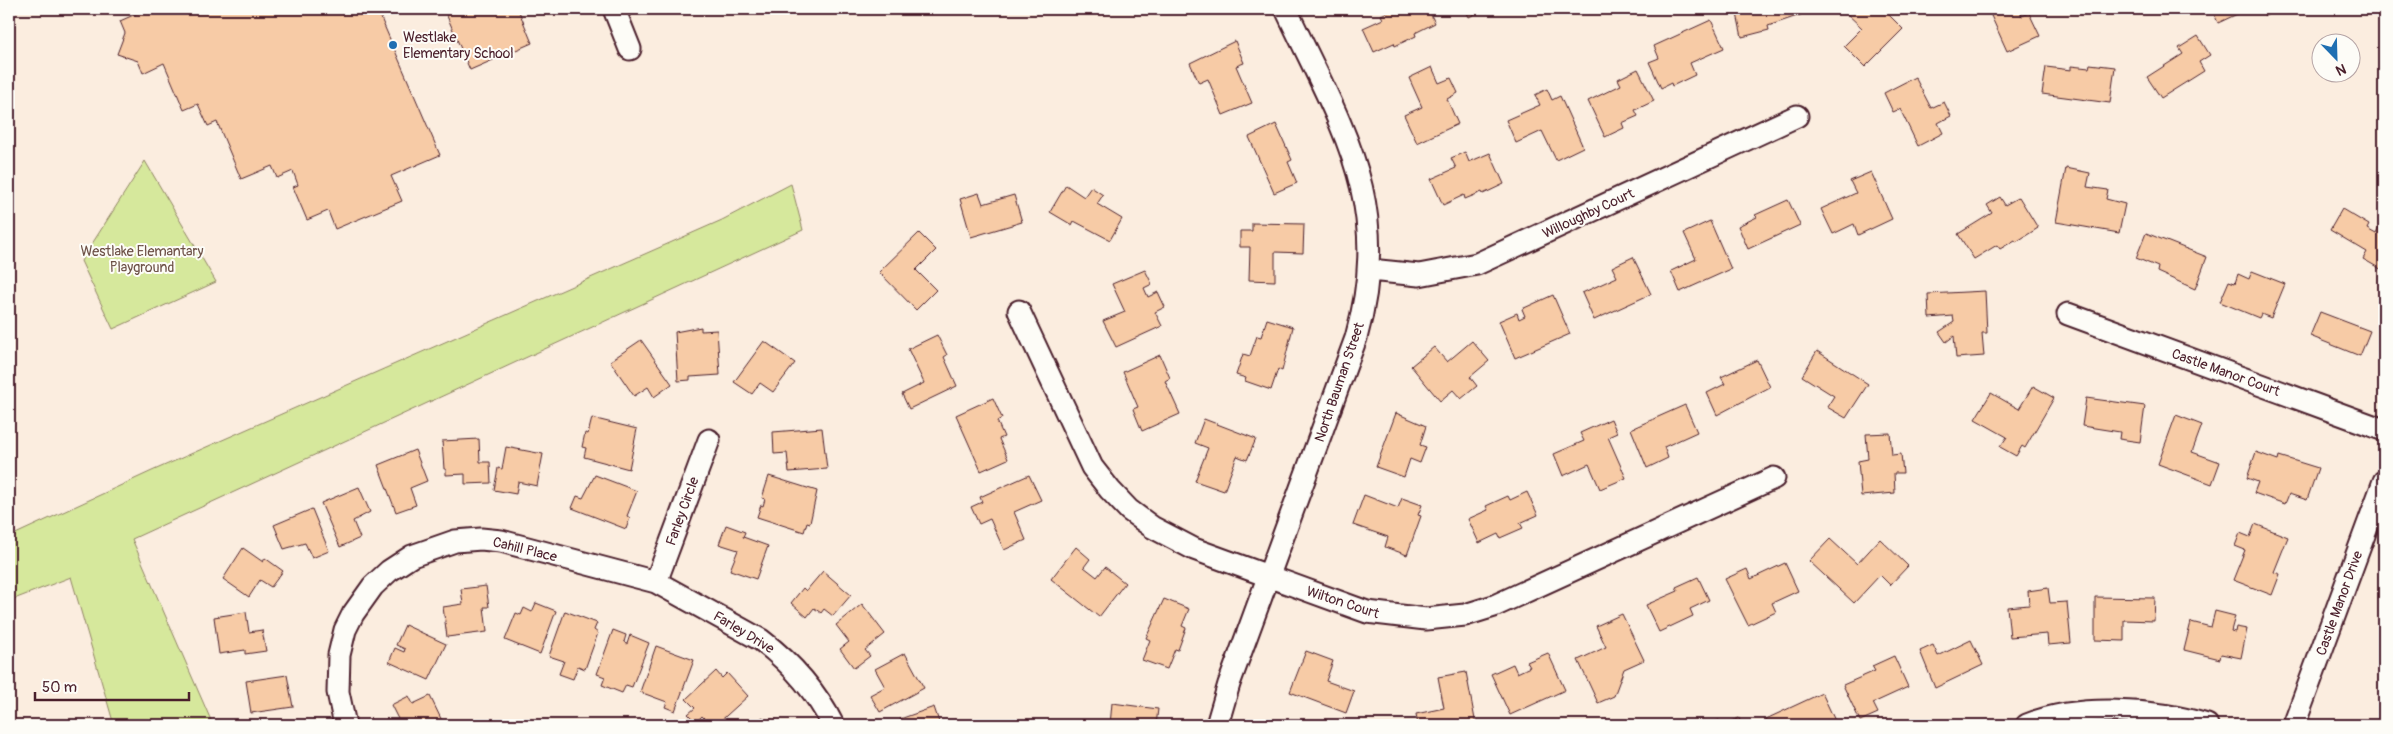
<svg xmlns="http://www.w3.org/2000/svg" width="2393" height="734" viewBox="0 0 2393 734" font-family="Pangolin,sans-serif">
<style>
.green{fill:#d6e89c;stroke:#908464}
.building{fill:#f7cba6;stroke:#4a1f2b}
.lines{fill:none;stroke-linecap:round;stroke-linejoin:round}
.street-casing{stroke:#4a1f2b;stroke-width:25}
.street{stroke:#fdfcf7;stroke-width:21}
.poi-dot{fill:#1f6fb2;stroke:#fdfcf7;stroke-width:2}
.labels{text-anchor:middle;stroke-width:4;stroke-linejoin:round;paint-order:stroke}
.poi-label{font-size:14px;fill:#4a1f2b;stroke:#fdfcf7;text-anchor:start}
.street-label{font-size:14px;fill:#4a1f2b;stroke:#fdfcf7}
.park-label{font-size:14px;fill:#6d5147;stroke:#fdfcf7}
</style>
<rect width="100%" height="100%" fill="#fbeddf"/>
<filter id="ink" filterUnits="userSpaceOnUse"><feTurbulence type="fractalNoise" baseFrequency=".02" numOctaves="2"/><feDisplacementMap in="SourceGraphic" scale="10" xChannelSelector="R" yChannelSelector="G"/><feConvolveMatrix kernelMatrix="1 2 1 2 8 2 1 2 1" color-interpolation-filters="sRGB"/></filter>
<g filter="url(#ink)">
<path class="green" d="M145,161l71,121 -103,47 -32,-68z
M791,184l12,46 -671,309 81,186h-99l-43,-148 -62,24v-64l143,-66 570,-251z"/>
<path class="building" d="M147,9h230l63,146 -49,21 11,25 -67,28 -7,-18 -21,9 -14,-33 5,-2 -5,-14 -16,7 -5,-12 -31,13 -24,-57 -9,4 -10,-22 -14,6 -20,-47 -21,10 -5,-12 -21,-7 8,-21 -5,-12z
M444,9h74l14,34 -62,27z
M1394,9h34l7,14 -20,10 1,3 -21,10 -1,-3 -20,9 -11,-24 20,-9 -2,-4z
M1465,9h20l-16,8z
M1736,9h69l1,4 -38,13 1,4 -27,7z
M1842,9h41l20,20 -38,38 -21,-21 18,-18z
M1988,9h31l3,7 7,-3 11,23 -33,15z
M2212,9h36l-30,14z
M2261,9h19l-15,7z
M1711,20l13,28 -34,15 5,12 -23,11 -1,-3 -10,5 -12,-26 10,-4 -5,-12z
M2198,36l12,19 -11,7 5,9 -43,27 -14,-21 36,-23 -4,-6z
M1235,41l9,22 -8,3 16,37 -29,12 -15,-36 -9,4 -9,-20z
M2090,64l25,3 -5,36 -68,-9 4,-27 25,3v-4l18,2z
M1432,67l7,16 12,-5 7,15 -11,6 11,25 -41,19 -13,-28 18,-8 -13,-29z
M1638,69l16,32 -19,9 3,6 -16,7 2,5 -19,9 -17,-36 33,-16 -3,-6z
M1915,77l16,31 13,-6 7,14 -13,7 5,10 -25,13 -18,-37 -7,3 -9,-19z
M1547,89l5,11 8,-4 23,51 -27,13 -14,-29 -26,12 -10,-23 34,-15 -5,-10z
M1276,124l16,36 -4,2 9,21 -23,10 -25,-56z
M1465,152l4,10 21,-9 14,31 -21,10 -1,-2 -17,7 -1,-4 -21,10 -12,-26 25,-11 -5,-10z
M2066,168l24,5 -3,14 21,3 -2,9 19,5 -6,29 -63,-11z
M1871,172l21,47 -34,16 -4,-11 -21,10 -12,-25 35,-16 -6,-12z
M1066,185l18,12 7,-10 12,8 -6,9 25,15 -12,21 -36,-19 -2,4 -22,-13z
M979,193l4,11 31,-9 8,27 -51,15 -11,-38z
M2000,197l5,8 14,-8 19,31 -22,14 -1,-2 -15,9 -3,-4 -23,14 -16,-25 34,-21 -5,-8z
M1788,200l12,25 -52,24 -10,-23 19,-9 -2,-2z
M2342,209l27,16 -2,4 9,5 8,-16v53l-21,-12 4,-7 -37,-22z
M1710,221l21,48 -51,23 -9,-21 25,-12 -12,-26z
M1252,223l52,1 -1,29 -28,-1v29l-26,-1 1,-33h-10v-16h12z
M919,233l17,17 -20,20 20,20 -20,20 -37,-38z
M2146,233l61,24 -12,32 -38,-17 1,-5 -22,-9z
M1633,257l18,37 -57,26 -12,-27 35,-16 -5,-10z
M1145,270l7,14 -8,4 4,9 10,-5 7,15 -10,5 7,14 -46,21 -13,-26 22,-9 -13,-28z
M2252,271l33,13 -14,34 -10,-4 -2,4 -39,-16 9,-21 6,2 3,-9 11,5z
M1985,291l2,42h-5l2,23 -28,2 -2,-22 -8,6 -7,-10 15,-10 -1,-6 -24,2 -1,-24z
M1553,295l17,39 -55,24 -16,-37 18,-8 2,6 6,-3 -3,-7z
M2320,312l50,19 -10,25 -50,-20z
M1267,319l26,8 -11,44 -4,-2 -7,21 -26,-9 1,-3 -10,-3 7,-21 7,2 7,-20 4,1z
M701,327v4l16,-1 3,45 -30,2v3l-12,1 -3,-49z
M937,335l10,20 -3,2 13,29 -48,23 -7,-15 22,-11 -16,-34z
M641,340l31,44 -18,13 -6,-10 -14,9 -24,-35z
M764,341l31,22 -22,29 -13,-9 -8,11 -18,-12z
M1472,341l17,20 -19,16 7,9 -16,13 -8,-9 -13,11 -29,-35 23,-19 13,15z
M1817,351l51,33 -22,34 -19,-11 7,-11 -32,-20z
M1160,355l10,23 -5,3 15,33 -38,17 -9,-22 5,-2 -15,-35z
M1757,360l13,27 -53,28 -10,-22 18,-9 -4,-7z
M2033,386l21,12 -29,50 -3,-2 -6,10 -16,-9 7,-10 -32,-18 16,-26 28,16z
M993,398l9,20 -5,3 7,16 -5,2 9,20 -27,12 -25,-56z
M2086,398l59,8 -5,36 -21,-3 1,-7 -38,-6z
M1685,405l12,27 -33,15 4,11 -21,10 -16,-39z
M1396,413l30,13 -6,19 6,2 -6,16 -10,-4 -6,18 -28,-10z
M2176,415l26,10 -10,27 28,10 -8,22 -54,-20z
M592,418l45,11 -8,40 -45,-12 2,-9 -4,-1 3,-14 3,1z
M1204,419l52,20 -9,21 -10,-4 -13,35 -29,-10 13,-33 -13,-5z
M1611,419l6,14 -9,4 18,41 -26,11 -11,-25 -26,12 -9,-22 30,-13 -4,-8z
M822,428l5,41 -38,3 -2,-19 -13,1 -1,-22z
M1890,433l2,22 9,-1 2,19h-9l1,20 -34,3 -3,-35 10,-2 -2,-25z
M479,439l1,23h10l1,21 -26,1v-10l-19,1v-6h-2l-2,-28z
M506,447l37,7 -6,32 -19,-4 -2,12 -22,-4 4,-22 4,1z
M415,450l12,31 -17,7 6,17 -20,7 -18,-47z
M2256,452l22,8 1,-4 39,12 -11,32 -18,-6 -4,10 -31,-11 4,-11 -11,-4z
M595,475l42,16 -10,25 3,2 -4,11 -54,-21 5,-12 6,2z
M1029,475l12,25 -27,12 12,28 -22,10 -14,-31 -11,5 -8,-17 11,-5 -2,-5z
M769,476l48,15 -7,32 -3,-1 -3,10 -47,-15 4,-12 2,1 2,-7 -3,-1z
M359,487l11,25 -17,9 7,17 -20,9 -19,-44z
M1527,492l11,23 -18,8 3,5 -23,10 -2,-4 -19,9 -11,-24 20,-9 -2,-4 22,-10 2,4z
M1364,495l34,13 4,-10 20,7 -4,10 3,1 -14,39 -22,-8 3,-10 -35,-12z
M312,509l17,42 -17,7 -7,-15 -21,6 -10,-24z
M2255,524l33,13 -14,35 6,2 -8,21 -39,-15 12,-30 -10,-4 5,-13 10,4z
M726,525l19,7 -2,5 25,9 -12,33 -26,-9 8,-20 -19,-6z
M1830,539l27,25 23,-25 28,27 -18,19 -10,-10 -26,28 -45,-42z
M1076,547l14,12 -6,8 13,10 8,-10 20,16 -26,34 -48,-38z
M243,548l20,14 2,-4 18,13 -12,16 -11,-7 -11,17 -26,-18z
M1785,563l13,28 -26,12 4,9 -28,13 -23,-46 22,-10 4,10z
M823,571l28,24 -18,21 -9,-7 -3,4 -7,-5 -7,9 -16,-14 12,-15 3,3z
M1698,577l11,23 -19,9 3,7 -34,16 -13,-27 32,-14 -2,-4z
M486,586l3,21h-5l3,25 -40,5 -4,-30 20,-3 -2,-15z
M2048,588l2,15 17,-1 4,41 -23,2 -1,-11 -37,3 -3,-30 22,-2 -1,-14z
M2095,597l60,1 -1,23 -30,-1v21l-29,-1z
M1164,599l25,10 -7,17 4,2 -8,22 -3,-1 -8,20 -25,-9 8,-20 -4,-2z
M536,603l20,8 -16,43 -35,-14 11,-27 5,2 3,-7 8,4z
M862,604l23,30 -20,16 5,6 -16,12 -14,-19 9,-7 -13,-17z
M565,611l32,12 -3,7 4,3 -13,36 -7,-3 -5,13 -14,-5 5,-13 -15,-5z
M2215,611l20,5 -4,15 4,1 1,-5 11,2 -6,29 -20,-4 -1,5 -36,-9 7,-28 20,5z
M246,612l3,20 13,-2 4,21 -21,3v-4l-26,4 -5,-37z
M1622,614l22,46 -20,9 -10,27 -16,7 -20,-43 28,-13 -10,-21z
M405,625l41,19 -17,36 -40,-18 6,-14 9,4 1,-3 -9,-4z
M613,630l13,5 -2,7 3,2 3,-9 19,8 -17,44 -6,-2 -4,8 -20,-8 3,-8 -8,-3z
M1971,640l12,25 -48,23 -15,-37 13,-6 5,11z
M656,646l38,14 -19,51 -10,-4 2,-5 -27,-10z
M1306,651l27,10 -7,20 28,10 -8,22 -56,-21z
M905,653l19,35 -44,24 -10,-17 15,-8 -10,-18z
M1548,653l17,37 -55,25 -19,-41 22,-10 4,9 13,-6 -3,-5z
M1894,656l14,31 -35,16 5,10 -18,8 -17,-36 32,-14 -3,-5z
M716,671l6,7 5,-5 21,23 -32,29h-5l-9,-9 -6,6 -8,-8 7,-6 -9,-9z
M1466,672l10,53h-58l-2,-11 28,-6 -6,-31z
M287,675l6,32 -42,6 -5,-32z
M1822,693l15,32h-68l-3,-6z
M409,696l4,8 17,-8 14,29h-43l-10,-20z
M1112,703l46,6 -2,16h-46z
M934,707l6,18h-37l-3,-6z
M763,717l4,5 5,-3 3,6h-25z
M1739,718l3,7h-19z
M1719,720l3,5h-15z
M1283,721l23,4h-24z"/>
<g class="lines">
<defs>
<path id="street" d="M614,9l16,40
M1370,270l49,5 58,-11 320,-148
M1019,311l73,156 18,23 19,20 23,17 42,22 173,63 59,7 39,-4 29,-9 280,-128
M2068,314l316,116
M656,582l53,-142
M345,725l-7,-33 1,-37 6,-25 8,-16 20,-28 16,-15 23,-15 43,-15 26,-2 20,2 155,41 105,58c30,23 55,51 72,85
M1217,725l12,-41 127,-346c38,-136 -15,-211 -70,-329
M2027,725c49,-21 129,-16 180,0
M2294,725l90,-244"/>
</defs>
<use href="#street" class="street-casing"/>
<use href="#street" class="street"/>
</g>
</g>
<circle class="poi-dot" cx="393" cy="45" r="5"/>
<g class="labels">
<g class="poi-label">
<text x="403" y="42">Westlake<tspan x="403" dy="16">Elementary School</tspan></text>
</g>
<g class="street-label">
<text transform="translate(1588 213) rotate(-25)" y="5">Willoughby Court</text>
<text transform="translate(2226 372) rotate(20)" y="5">Castle Manor Court</text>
<text transform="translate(1339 382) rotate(-71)" y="5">North Bauman Street</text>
<text transform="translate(682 511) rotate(-70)" y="5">Farley Circle</text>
<text transform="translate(525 549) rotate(14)" y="5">Cahill Place</text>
<text transform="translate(1343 602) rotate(18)" y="5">Wilton Court</text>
<text transform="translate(2339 603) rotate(-70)" y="5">Castle Manor Drive</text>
<text transform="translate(744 632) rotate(31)" y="5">Farley Drive</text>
</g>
<g class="park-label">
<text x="142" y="256">Westlake Elemantary<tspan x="142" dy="16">Playground</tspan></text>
</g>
</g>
<rect width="2393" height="734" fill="none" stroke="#fdfcf7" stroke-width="30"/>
<rect x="15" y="15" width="2363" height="704" fill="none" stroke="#4a1f2b" stroke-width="2" filter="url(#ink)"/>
<g transform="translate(2336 58) rotate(157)"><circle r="24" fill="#fdfcf7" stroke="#b5a4a5"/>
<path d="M0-4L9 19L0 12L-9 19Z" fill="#1f6fb2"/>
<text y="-8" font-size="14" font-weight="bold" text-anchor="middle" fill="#4a1f2b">N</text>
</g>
<path d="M35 692v8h154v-8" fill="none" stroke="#4a1f2b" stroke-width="2.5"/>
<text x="42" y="692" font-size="15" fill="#4a1f2b" stroke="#fdfcf7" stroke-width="4" paint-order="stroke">50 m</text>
</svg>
